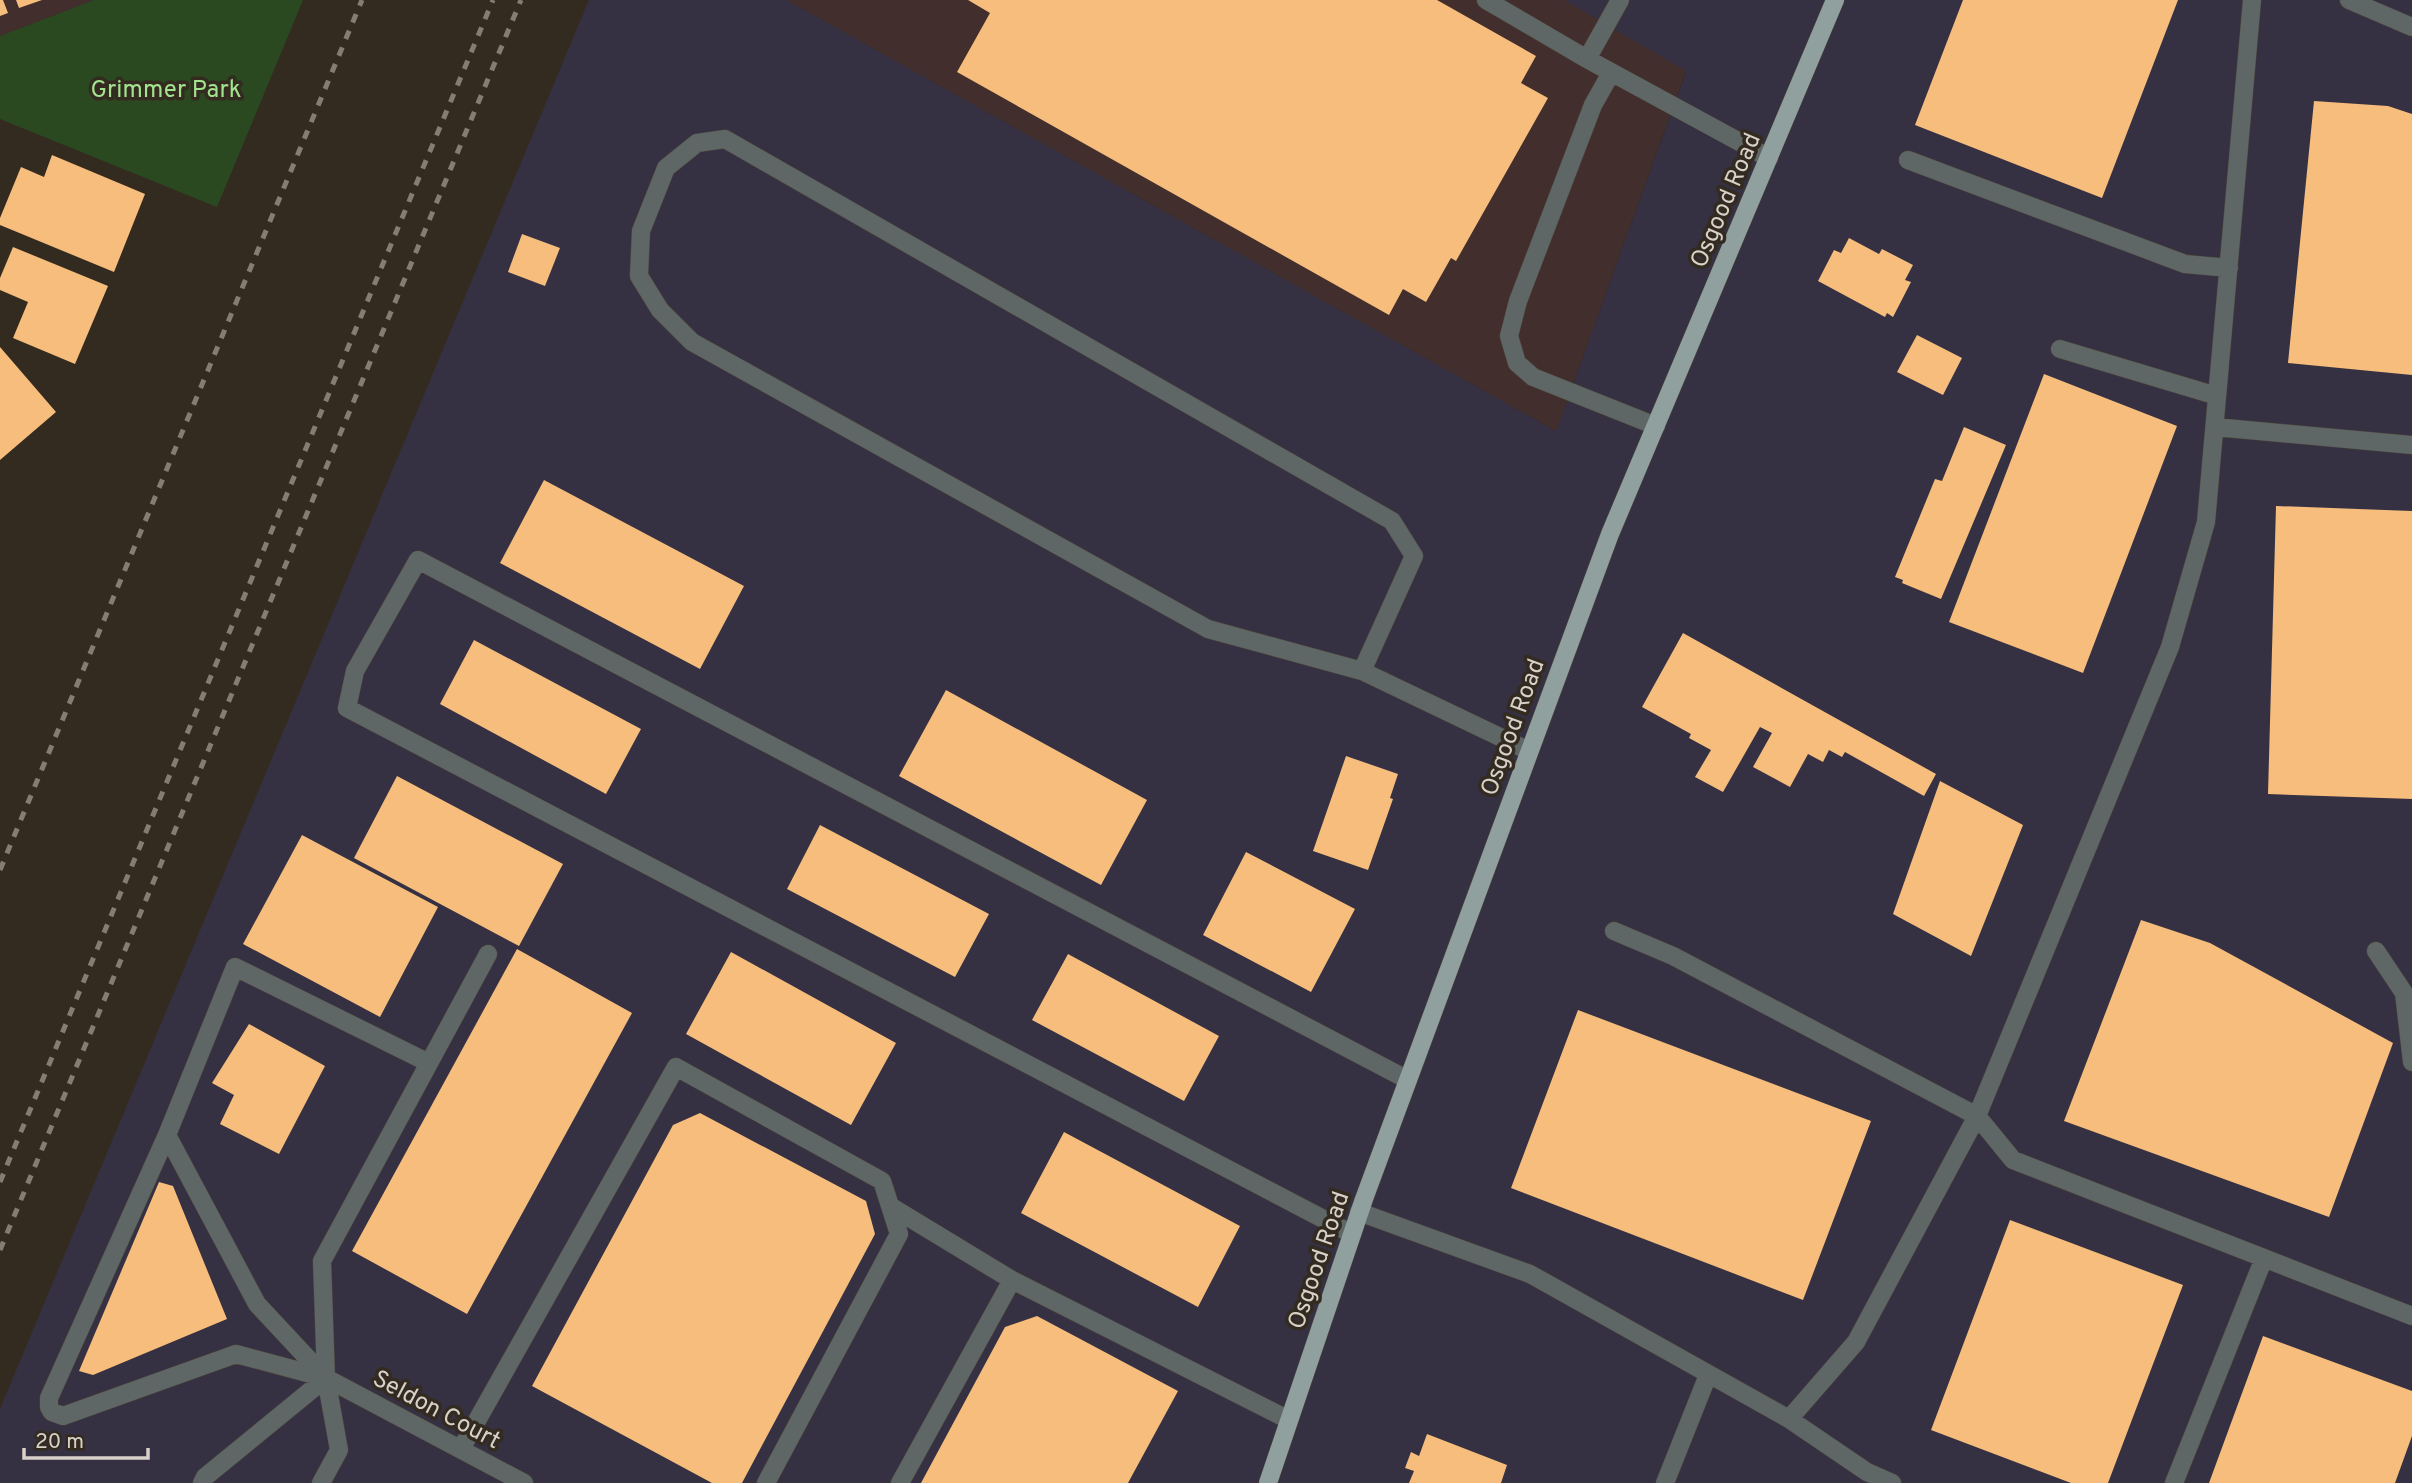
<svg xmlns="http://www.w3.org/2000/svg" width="2412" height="1483" viewBox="0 0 2412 1483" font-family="Overpass,sans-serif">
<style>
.industrial{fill:#353142}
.education{fill:#422e2d}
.green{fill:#2a4921}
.building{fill:#f6bd7c}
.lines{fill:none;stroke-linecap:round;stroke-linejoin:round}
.minor-casing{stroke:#4e463b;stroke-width:19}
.major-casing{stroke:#4e463b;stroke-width:19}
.minor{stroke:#5e6765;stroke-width:18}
.major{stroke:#8fa09e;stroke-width:18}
.rail{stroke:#857d74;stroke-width:5;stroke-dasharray:9 9;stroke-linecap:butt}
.labels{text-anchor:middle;stroke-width:7;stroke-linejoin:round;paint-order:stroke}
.park-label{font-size:24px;fill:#a1e48d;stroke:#342b20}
.street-label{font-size:24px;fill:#d7d1ca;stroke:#342b20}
</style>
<rect width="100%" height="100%" fill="#342b20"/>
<path class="industrial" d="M589,0h198l769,431 130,-359 -122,-72h848v1483h-2412v-74z"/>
<path class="education" d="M0,0h94l-94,36z
M787,0h777l122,71 -130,360z"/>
<path class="green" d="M94,0h209l-86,207 -217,-88v-83z"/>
<path class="building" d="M0,0h3l5,13 -8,3z
M16,0h26l-23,8z
M968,0h469l99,56 -15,27 27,15 -92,163 -5,-3 -25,44 -23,-13 -14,26 -432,-243 33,-59z
M1963,0h215l-76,198 -187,-73z
M2314,101l74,5 24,8v261l-124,-12z
M52,155l93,39 -31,78 -114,-47v-7l21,-51 23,10z
M522,234l38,14 -15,38 -37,-14z
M1849,238l30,16 3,-5 31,16 -8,15 6,2 -18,35 -6,-4 -2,4 -67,-36 16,-31 7,3z
M13,247l95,39 -33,78 -62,-26 15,-36 -28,-12v-12z
M1917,335l45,23 -19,37 -46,-23z
M0,347l56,65 -56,48z
M2044,374l133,52 -94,247 -134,-51z
M1964,427l42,18 -65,154 -39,-16 1,-3 -8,-3 40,-98 7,2z
M544,480l200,106 -44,83 -200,-106z
M2276,506l136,5v288l-144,-5z
M1683,633l253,141 -12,22 -79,-44 -3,5 -13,-7 -6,12 -15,-8 -18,33 -37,-20 19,-34 -12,-6 -37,65 -28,-15 16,-27 -22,-12 2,-4 -49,-27z
M474,640l167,89 -35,65 -166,-90z
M946,690l201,110 -46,85 -202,-109z
M1346,756l52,18 -8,24 3,1 -25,71 -55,-19z
M397,776l166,88 -44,82 -165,-88z
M1940,781l83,44 -52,131 -78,-42z
M820,825l169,89 -34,63 -168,-88z
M302,835l136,72 -58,110 -137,-73z
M1246,852l109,57 -44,83 -108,-57z
M2141,920l69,23 183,100 -64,174 -265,-96z
M517,949l115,64 -165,301 -115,-63z
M731,952l165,91 -45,82 -165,-91z
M1068,954l151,82 -35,65 -152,-81z
M1578,1010l293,111 -68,179 -292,-112z
M249,1024l76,42 -46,88 -59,-30 14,-29 -22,-12z
M700,1113l166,88 9,33 -133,249h-30l-180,-97 141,-261z
M1064,1132l176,94 -42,81 -177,-94z
M159,1182l14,4 54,133 -134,56 -14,-4z
M2010,1220l173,65 -75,198h-37l-140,-53z
M1037,1316l141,75 -50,92h-207l84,-156z
M2263,1336l149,55v45l-17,47h-186z
M1427,1434l80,31 -6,18h-92l5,-12 -9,-3 6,-16 8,4z"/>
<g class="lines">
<defs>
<path id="minor" d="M1486,0l101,59 182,99
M2349,0l63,27
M1587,59l33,-59
M1611,73l-18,32 -75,196 -9,35 8,27 16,14 123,49
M1908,160l277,104 44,4
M2060,349l157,47
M2215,427l197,18
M1362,671l-154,-42 -516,-287 -32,-32 -21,-34 2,-45 25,-63 31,-25 28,-4 667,382 22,35 -52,115 167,80
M1614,931l59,25 304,160 36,44 399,156
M2376,951l28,42 8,69
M429,1063l-194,-96 -68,168 -118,263v9l3,5 11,4 173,-62 90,24 198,105
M167,1135l90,169 69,74
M890,1206l122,74 277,140
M1359,1212l171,62 259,145 78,53 25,11
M1352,1234l-1005,-526 8,-37 63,-111 990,520
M1789,1419l67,-77 121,-226 193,-469 36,-125 46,-522
M461,1449l215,-382 206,114 17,53 -133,249
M202,1483l3,-6 121,-99
M321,1483l18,-33 -13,-72 -4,-117 166,-307
M900,1483l112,-203
M1665,1483l43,-108
M2174,1483l90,-225"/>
<path id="major" d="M1268,1483l96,-284 246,-665 225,-534"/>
</defs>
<use href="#minor" class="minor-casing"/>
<use href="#major" class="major-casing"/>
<use href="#minor" class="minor"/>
<use href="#major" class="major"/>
<path class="rail" d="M0,870l362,-870
M0,1182l493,-1182
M0,1250l521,-1250"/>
</g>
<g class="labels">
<g class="park-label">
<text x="166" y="97">Grimmer Park</text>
</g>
<g class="street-label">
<text transform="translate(1725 200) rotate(-67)" y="8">Osgood Road</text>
<text transform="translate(1512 727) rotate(-70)" y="8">Osgood Road</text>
<text transform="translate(1318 1260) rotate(-71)" y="8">Osgood Road</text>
<text transform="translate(437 1409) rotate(28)" y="8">Seldon Court</text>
</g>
</g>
<path d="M24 1448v10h124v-10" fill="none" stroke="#d7d1ca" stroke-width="3.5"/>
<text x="35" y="1448" font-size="21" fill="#d7d1ca" stroke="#342b20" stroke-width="5" paint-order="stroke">20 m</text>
</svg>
